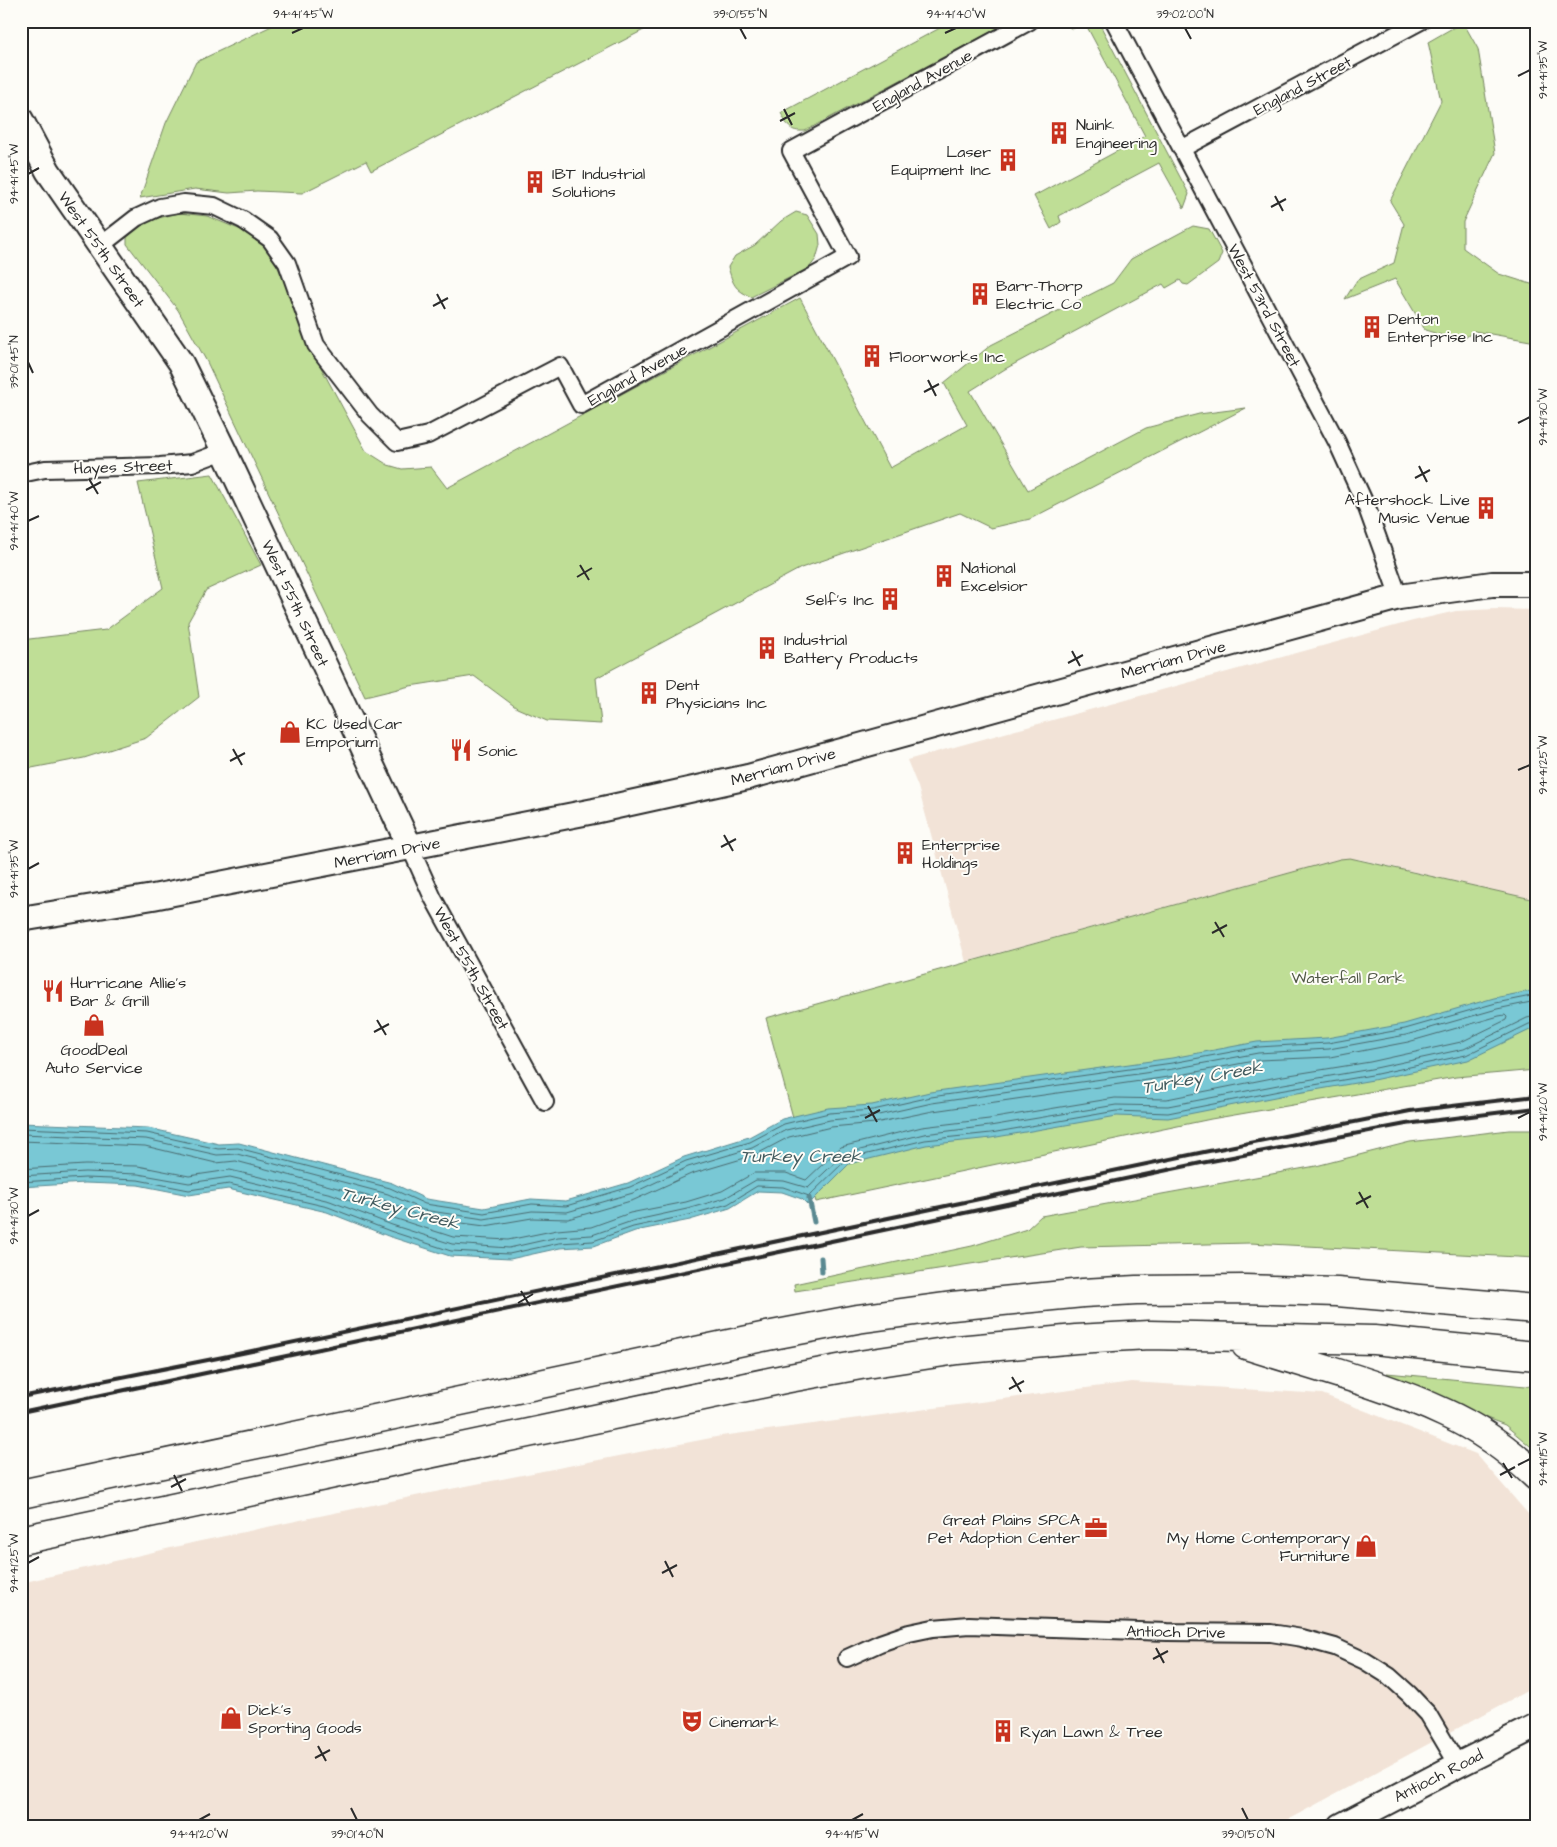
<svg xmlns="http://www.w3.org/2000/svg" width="1557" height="1847" viewBox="0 0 1557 1847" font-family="'Architects Daughter',sans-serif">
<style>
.built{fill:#f2e3d7}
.green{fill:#bfde96;stroke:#758460}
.water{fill:#79c8d5;stroke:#5a8991}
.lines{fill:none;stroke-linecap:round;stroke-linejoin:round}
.shore{stroke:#4a6a6f;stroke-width:1}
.stream{stroke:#5a8991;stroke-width:5}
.street-casing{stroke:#2b2b2b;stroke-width:20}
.secondary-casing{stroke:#2b2b2b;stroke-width:28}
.highway-casing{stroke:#2b2b2b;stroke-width:31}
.street{stroke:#fdfcf7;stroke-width:16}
.secondary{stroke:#fdfcf7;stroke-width:24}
.highway{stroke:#fdfcf7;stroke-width:28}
.rail{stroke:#2b2b2b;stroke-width:4}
.ticks{fill:none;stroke:#2b2b2b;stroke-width:2}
.labels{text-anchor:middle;stroke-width:4;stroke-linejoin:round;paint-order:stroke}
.street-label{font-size:16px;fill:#2b2b2b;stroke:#fdfcf7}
.poi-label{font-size:16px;fill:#2b2b2b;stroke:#fdfcf7;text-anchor:start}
.park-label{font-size:16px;fill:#505846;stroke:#fdfcf7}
.water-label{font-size:18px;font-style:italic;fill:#425a5e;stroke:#fdfcf7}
.neatline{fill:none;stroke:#2b2b2b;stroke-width:2}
.ticks-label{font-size:12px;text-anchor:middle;fill:#2b2b2b}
</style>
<rect width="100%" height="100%" fill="#fdfcf7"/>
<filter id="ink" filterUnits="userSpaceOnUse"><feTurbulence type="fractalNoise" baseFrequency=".02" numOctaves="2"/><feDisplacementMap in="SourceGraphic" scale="10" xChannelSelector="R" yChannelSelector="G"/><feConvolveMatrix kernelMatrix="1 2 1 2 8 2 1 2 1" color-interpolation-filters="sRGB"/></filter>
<g filter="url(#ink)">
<path class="built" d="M1495,609l41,1v290l-178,-41h-18l-374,103 -48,-175 -11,-27 506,-139 43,-10z
M1132,1382l190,12 154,60 60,69v163l-260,140h-1255v-243l175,-41 229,-48 296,-58z"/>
<path class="green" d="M282,21h379l-290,150 -5,-10 -64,32 -45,-2 -28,2 -34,-4 -55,9 26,-75 30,-61z
M953,21h58l-206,110c-16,1 -17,-5 -24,-18z
M1067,21h31l91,173 -5,14 -25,-45 -100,53 2,6 -10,7 -17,-33 111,-60 -60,-113 -13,6 -4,-3z
M1463,22l15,27 17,104 -32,69v26l36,26 32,10 5,-1v59l-62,-11 -13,10 -36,-11 -30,-51 -50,20 12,-19 37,-17 10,-39 -14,-23 51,-100 -13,-59z
M796,212l11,3 12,19 1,11 -4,14 -7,9 -58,29c-17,-8 -18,-13 -23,-30l7,-11 20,-11 26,-24z
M179,213l28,3 34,14 29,20 16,35 17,49 63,117 22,14 14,4 29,-2 16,21 353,-190 90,170 77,-43 -23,-42 47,-38 122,-62 18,-24 62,-33 16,3 13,24 -4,10 -30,22 -5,-1 -3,-4 -14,8 -3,-4 -158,85 -35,22 58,99 118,-62 53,-14 47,-6 -216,111 -39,9 -31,-15 -159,55 -205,110 5,46 -54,-3 -30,-13 -43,-32 -64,10 -45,11 -158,-335 -29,-52 -51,-66v-7l19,-16z
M212,474l49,91 -55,25 -18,32 11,75 -53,41 -62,20 -63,12v-130l85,-10 57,-42 -25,-105z
M1350,858l186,42v170l-80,7 -245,42 -395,83 -50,-184 574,-159z
M1509,1130h27v128l-286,-15 -169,4 -286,44 -1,-7 178,-38 55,-17 14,-13 275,-50 94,-24z
M1387,1373l149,14v64l-31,-26 -105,-40z"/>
<path class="water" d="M1536,990v37l-68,33 -95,20 -93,16 -112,22 -51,-2 -126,22 -65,7 -77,19 -41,41 -6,-6 -20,-7 -24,-1 -28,17 -40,12 -55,11 -41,15 -34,2 -50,11 -60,-3 -62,-20 -61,-24 -99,-23 -39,6 -51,-10 -53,-2 -64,4v-64l127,5 71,16 20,-1 153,40 34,16 58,9 47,-9 35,2 62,-18 56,-26 65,-20 33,-18 46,-11 44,-3 58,-13 242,-34 85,-16 70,-4 77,-14 90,-26z"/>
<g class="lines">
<path class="shore" d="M21,1128l126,5 71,16 20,-1 152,40 35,16 59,9 48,-9 34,2 64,-19 56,-26 64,-19 34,-18 45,-11 44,-3 58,-13 241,-34 86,-16 70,-4 77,-14 91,-26 40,-8
M21,1134l125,5 71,16 20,-1 151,40 35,16 61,9 48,-8 35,1 66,-19 55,-26 64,-19 34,-18 44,-10 44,-4 58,-13 241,-34 85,-16 71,-4 77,-14 91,-26 39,-8
M21,1141l124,5 71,17 20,-2 150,40 37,17 62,8 47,-8 36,1 66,-19 57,-26 64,-19 34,-18 42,-10 44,-4 58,-12 242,-35 84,-16 71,-3 78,-15 91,-26 6,-1 2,2 -1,3 -45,22 -91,20 -93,15 -110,22 -52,-1 -126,21 -67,8 -81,20 -35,33 -20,-7h-32l-32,18 -36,11 -56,11 -39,14 -34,3 -49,10 -55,-3 -59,-19 -62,-24 -102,-24 -41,6 -51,-10 -53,-1 -64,4
M21,1176l64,-4 53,2 51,9 41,-6 100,24 62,24 60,19 57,4 49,-11 34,-2 40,-14 55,-12 38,-11 31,-18 28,1 24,7 36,-34 80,-20 66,-8 126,-21 52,1 110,-21 93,-16 93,-20 63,-31 9,-2
M21,1182l64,-4 53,2 51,10 40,-6 99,23 62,24 61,20 58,3 50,-11 34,-2 40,-14 56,-12 39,-11 29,-18 26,1 26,9 38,-37 78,-19 66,-7 125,-22 52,2 111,-22 93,-16 94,-20 63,-31 7,-1"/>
<path class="stream" d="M809,1198l5,24
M821,1258l1,14"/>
<defs>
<path id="street" d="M1114,21l223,421 30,66 32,89
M1183,148l238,-127
M100,246l36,-28 24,-11 24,-4 30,3 29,14 27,19 17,24 29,82 54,70 27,27 31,-7 132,-69 21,39 267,-148 -57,-106 239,-130
M21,474l24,-5 115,-3 32,-3 32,-12
M410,847l23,51 112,204
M847,1658l33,-15 29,-10 24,-5 36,-3 198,7 104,1 31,5 33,9 30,14 24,15 20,18 19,20 30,51"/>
<path id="secondary" d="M21,120l27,51 133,192 43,88 186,396
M21,919l132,-22 278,-54 163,-32 154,-34 651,-180 93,-13h44
M1341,1826l117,-61 78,-39"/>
<path id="highway" d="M1246,1345c65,21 137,39 199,68 33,15 65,38 91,63
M21,1494l746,-158 90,-17 95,-13 131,-13 53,-3 108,-1 93,3 199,17
M21,1540l763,-161 82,-15 91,-14 119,-11 73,-4 225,5 162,16"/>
</defs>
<use href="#street" class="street-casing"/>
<use href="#secondary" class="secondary-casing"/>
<use href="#highway" class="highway-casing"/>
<use href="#street" class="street"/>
<use href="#secondary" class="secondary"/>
<use href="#highway" class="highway"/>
<path class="rail" d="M21,1397l202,-40 981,-205 206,-41 126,-15
M21,1412l1180,-249 205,-39 130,-16"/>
</g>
</g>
<path class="ticks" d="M740,28l6,11M1185,28l6,11M292,33l11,-5M945,33l11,-5M1518,76l12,-6M784,109l8,16M780,121l15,-8M28,174l11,-6M1275,196l8,15M1271,207l15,-8M437,294l8,15M433,306l15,-8M28,362l5,11M928,380l8,16M924,392l15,-8M1518,423l12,-6M1419,466l8,16M1415,478l15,-8M89,479l9,15M86,490l15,-8M28,521l11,-5M580,565l9,15M577,577l15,-9M1072,651l8,15M1068,663l15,-8M233,749l9,16M230,761l15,-8M1518,770l12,-5M724,835l9,16M721,847l15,-8M28,869l11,-6M1215,922l9,15M1212,933l15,-8M377,1020l9,15M374,1032l15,-8M868,1106l9,16M865,1118l15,-8M1518,1118l12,-6M1359,1192l9,16M1356,1204l15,-8M28,1216l11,-6M521,1291l9,15M518,1303l15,-9M1012,1377l9,15M1009,1389l15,-8M1503,1463l9,15M1518,1465l12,-6M174,1475l8,16M1500,1475l15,-8M171,1487l15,-8M665,1561l8,16M28,1563l11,-6M662,1573l15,-8M1156,1648l8,15M1153,1659l15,-8M318,1746l8,15M315,1758l15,-8M351,1808l6,12M1242,1808l6,12M199,1820l11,-6M852,1820l11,-6"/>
<defs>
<symbol id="building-bare" viewBox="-9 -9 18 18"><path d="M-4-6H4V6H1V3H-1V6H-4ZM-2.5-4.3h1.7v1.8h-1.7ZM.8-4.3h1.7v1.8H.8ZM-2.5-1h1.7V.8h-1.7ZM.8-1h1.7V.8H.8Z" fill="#c8321e" stroke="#fdfcf7" stroke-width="2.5" paint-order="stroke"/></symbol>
<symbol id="shop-bare" viewBox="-9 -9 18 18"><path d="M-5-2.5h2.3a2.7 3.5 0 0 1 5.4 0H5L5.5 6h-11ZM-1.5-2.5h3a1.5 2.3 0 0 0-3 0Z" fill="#c8321e" stroke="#fdfcf7" stroke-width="2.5" paint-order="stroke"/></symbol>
<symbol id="restaurant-bare" viewBox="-9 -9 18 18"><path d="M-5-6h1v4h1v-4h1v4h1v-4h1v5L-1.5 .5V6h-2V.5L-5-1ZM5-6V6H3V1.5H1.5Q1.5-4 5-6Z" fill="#c8321e" stroke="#fdfcf7" stroke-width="2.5" paint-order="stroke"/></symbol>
<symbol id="office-bare" viewBox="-9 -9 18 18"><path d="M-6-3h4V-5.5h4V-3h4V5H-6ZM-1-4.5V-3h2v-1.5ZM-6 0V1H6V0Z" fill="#c8321e" stroke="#fdfcf7" stroke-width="2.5" paint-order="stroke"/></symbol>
<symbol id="theatre-bare" viewBox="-9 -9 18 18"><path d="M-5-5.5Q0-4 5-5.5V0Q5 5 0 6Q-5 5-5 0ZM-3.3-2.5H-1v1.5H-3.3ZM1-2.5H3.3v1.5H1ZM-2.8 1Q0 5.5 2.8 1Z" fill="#c8321e" stroke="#fdfcf7" stroke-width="2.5" paint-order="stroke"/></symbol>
</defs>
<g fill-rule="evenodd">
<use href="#building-bare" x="1043" y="117" width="32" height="32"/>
<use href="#building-bare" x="992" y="144" width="32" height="32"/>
<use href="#building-bare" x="519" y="166" width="32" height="32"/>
<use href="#building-bare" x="964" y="278" width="32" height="32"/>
<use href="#building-bare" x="1356" y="311" width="32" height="32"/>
<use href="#building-bare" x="856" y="340" width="32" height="32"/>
<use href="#building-bare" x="1470" y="492" width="32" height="32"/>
<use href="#building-bare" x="928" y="560" width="32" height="32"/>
<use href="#building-bare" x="874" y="583" width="32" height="32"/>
<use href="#building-bare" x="751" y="632" width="32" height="32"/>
<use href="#building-bare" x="633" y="677" width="32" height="32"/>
<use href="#shop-bare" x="274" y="716" width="32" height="32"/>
<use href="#restaurant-bare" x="445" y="734" width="32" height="32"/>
<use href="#building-bare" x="889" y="837" width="32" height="32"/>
<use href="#restaurant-bare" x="37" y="975" width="32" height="32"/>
<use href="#shop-bare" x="78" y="1009" width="32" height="32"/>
<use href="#office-bare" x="1080" y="1512" width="32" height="32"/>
<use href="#shop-bare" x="1350" y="1530" width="32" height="32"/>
<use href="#shop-bare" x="215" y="1702" width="32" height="32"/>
<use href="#theatre-bare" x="676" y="1705" width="32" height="32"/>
<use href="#building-bare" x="987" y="1715" width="32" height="32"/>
</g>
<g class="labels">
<g class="street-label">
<text transform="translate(922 80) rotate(-29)" y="6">England Avenue</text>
<text transform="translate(1302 85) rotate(-28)" y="6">England Street</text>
<text transform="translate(102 249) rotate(55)" y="6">West 55th Street</text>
<text transform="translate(1265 305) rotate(62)" y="6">West 53rd Street</text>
<text transform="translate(637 374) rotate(-29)" y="6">England Avenue</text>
<text transform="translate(123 466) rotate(-2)" y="6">Hayes Street</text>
<text transform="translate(296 603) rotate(65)" y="6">West 55th Street</text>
<text transform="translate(1173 659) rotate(-15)" y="6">Merriam Drive</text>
<text transform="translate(783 766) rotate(-15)" y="6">Merriam Drive</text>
<text transform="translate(387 852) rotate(-11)" y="6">Merriam Drive</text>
<text transform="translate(472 968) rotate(61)" y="6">West 55th Street</text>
<text transform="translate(1176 1631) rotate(1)" y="6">Antioch Drive</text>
<text transform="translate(1438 1775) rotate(-27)" y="6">Antioch Road</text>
</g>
<g class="poi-label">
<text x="1076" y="130">Nuink<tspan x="1076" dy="18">Engineering</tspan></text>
<text x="991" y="157" text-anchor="end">Laser<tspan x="991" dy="18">Equipment Inc</tspan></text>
<text x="552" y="179">IBT Industrial<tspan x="552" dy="18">Solutions</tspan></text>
<text x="996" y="291">Barr-Thorp<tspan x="996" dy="18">Electric Co</tspan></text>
<text x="1388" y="324">Denton<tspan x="1388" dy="18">Enterprise Inc</tspan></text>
<text x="889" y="362">Floorworks Inc</text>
<text x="1470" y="505" text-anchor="end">Aftershock Live<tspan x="1470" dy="18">Music Venue</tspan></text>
<text x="961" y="573">National<tspan x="961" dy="18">Excelsior</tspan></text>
<text x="874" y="605" text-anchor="end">Self's Inc</text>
<text x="784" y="645">Industrial<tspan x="784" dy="18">Battery Products</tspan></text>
<text x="666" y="690">Dent<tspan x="666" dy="18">Physicians Inc</tspan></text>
<text x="306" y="729">KC Used Car<tspan x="306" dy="18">Emporium</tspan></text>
<text x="478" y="756">Sonic</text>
<text x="922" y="850">Enterprise<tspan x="922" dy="18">Holdings</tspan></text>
<text x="70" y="988">Hurricane Allie's<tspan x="70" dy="18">Bar &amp; Grill</tspan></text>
<text x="94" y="1055" text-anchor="middle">GoodDeal<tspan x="94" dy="18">Auto Service</tspan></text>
<text x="1080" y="1525" text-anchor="end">Great Plains SPCA<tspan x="1080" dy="18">Pet Adoption Center</tspan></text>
<text x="1350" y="1543" text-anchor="end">My Home Contemporary<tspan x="1350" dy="18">Furniture</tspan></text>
<text x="248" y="1715">Dick's<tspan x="248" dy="18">Sporting Goods</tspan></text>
<text x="709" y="1727">Cinemark</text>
<text x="1020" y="1737">Ryan Lawn &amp; Tree</text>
</g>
<g class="park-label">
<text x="1348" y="983">Waterfall Park</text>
</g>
<g class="water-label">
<text transform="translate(1202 1077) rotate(-10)" y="6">Turkey Creek</text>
<text x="801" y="1162">Turkey Creek</text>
<text transform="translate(400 1208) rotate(15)" y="6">Turkey Creek</text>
</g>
</g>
<rect width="1557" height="1847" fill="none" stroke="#fdfcf7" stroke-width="55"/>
<rect x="28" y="28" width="1502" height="1792" class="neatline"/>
<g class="ticks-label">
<text x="303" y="18">94°41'45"W</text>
<text x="740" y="18">39°01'55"N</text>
<text x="956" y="18">94°41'40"W</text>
<text x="1185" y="18">39°02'00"N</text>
<text transform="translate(1543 70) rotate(-90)" y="4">94°41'35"W</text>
<text transform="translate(14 174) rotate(-90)" y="4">94°41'45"W</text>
<text transform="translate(14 362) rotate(-90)" y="4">39°01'45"N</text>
<text transform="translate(1543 417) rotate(-90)" y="4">94°41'30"W</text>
<text transform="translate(14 521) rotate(-90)" y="4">94°41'40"W</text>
<text transform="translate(1543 765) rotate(-90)" y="4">94°41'25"W</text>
<text transform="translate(14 869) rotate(-90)" y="4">94°41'35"W</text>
<text transform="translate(1543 1112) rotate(-90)" y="4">94°41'20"W</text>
<text transform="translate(14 1216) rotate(-90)" y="4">94°41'30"W</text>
<text transform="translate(1543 1459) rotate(-90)" y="4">94°41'15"W</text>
<text transform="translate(14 1563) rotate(-90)" y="4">94°41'25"W</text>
<text x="199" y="1838">94°41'20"W</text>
<text x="357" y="1838">39°01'40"N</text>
<text x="852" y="1838">94°41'15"W</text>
<text x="1248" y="1838">39°01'50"N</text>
</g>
</svg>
